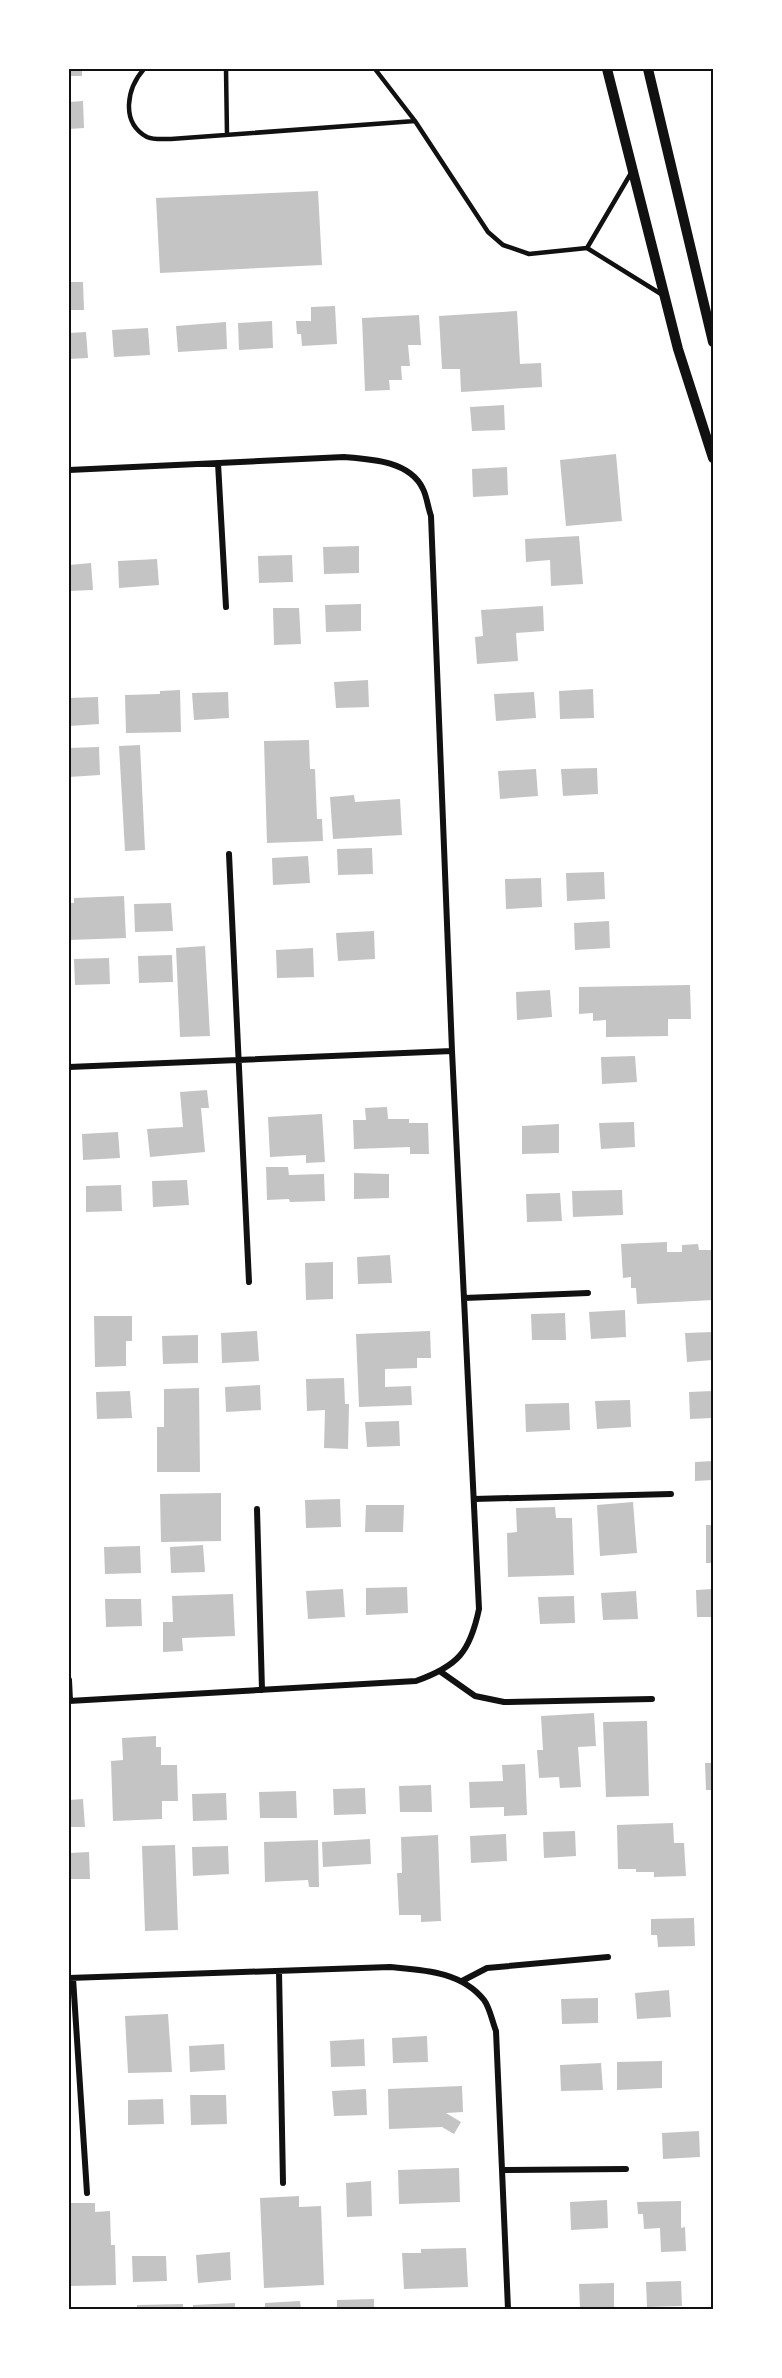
<svg xmlns="http://www.w3.org/2000/svg" width="782" height="2378" viewBox="0 0 782 2378" font-family="Figtree,sans-serif">
<style>
.building{fill:#c4c4c4}
.lines{fill:none;stroke-linecap:round;stroke-linejoin:round}
.service{stroke:#111;stroke-width:4.5}
.minor{stroke:#111;stroke-width:6}
.tertiary{stroke:#111;stroke-width:10}
.neatline{fill:none;stroke:#111;stroke-width:2}
</style>
<rect width="100%" height="100%" fill="#fff"/>
<path class="building" d="M69,69h13v7h-13z
M83,101l1,27 -15,1v-27z
M318,191l4,74 -162,8 -4,-75z
M69,282h14l1,28h-15z
M335,306l2,38 -35,2 -1,-12h-4l-1,-13h15v-14z
M517,311l3,53 21,-1 1,24 -81,5 -1,-23h-18l-3,-53z
M419,315l2,30h-13l2,21h-9l1,14h-13l1,10 -25,1 -3,-73z
M272,321l1,27 -34,2 -1,-27z
M226,322l1,27 -49,3 -2,-26z
M148,328l2,27 -36,2 -2,-27z
M86,332l2,26 -19,1v-26z
M504,405l1,25 -33,1 -2,-24z
M616,454l6,67 -56,5 -6,-66z
M507,467l1,28 -35,2 -1,-28z
M579,536l4,48 -32,2 -1,-26 -24,2 -1,-23z
M359,546v27l-35,1 -1,-27z
M292,555l1,27 -34,1 -1,-27z
M157,559l2,26 -40,3 -1,-27z
M91,563l2,27 -24,1v-26z
M361,604v27l-35,1 -1,-27z
M543,606l1,25 -28,2 2,28 -41,3 -2,-27 8,-1 -2,-26z
M273,608h26l2,36 -27,1z
M368,680l1,27 -33,1 -2,-26z
M593,689l1,29 -34,1 -1,-28z
M180,690l1,42 -55,1 -1,-38 35,-1v-3z
M228,692l1,26 -35,2 -2,-27z
M534,692l2,26 -40,3 -2,-27z
M98,697l1,27 -30,2v-28z
M309,740l1,29h5l2,50h5l1,22 -56,2 -3,-102z
M140,745l5,105 -20,1 -6,-105z
M99,747l1,28 -31,2v-29z
M597,768l1,26 -35,2 -2,-27z
M536,769l2,27 -38,3 -2,-28z
M354,795l1,7 45,-3 2,36 -69,4 -3,-42z
M372,848l1,26 -35,1 -1,-26z
M308,856l2,27 -37,2 -1,-27z
M604,872l1,27 -38,2 -1,-28z
M541,878l1,29 -36,2 -1,-30z
M124,896l2,42 -57,2v-37h5v-5z
M171,903l2,28 -38,1 -1,-28z
M609,921l1,27 -35,2 -1,-27z
M374,931l1,28 -37,2 -2,-28z
M205,946l5,90 -30,1 -4,-89z
M313,948l1,29 -37,1 -1,-28z
M172,955l1,27 -34,1 -1,-27z
M109,958l1,26 -35,1 -1,-26z
M690,985l1,34h-23v17l-62,1v-17l-13,1v-8l-14,1v-27z
M550,990l2,27 -35,3 -1,-28z
M635,1056l2,26 -35,2 -1,-27z
M207,1090l2,18h-8l4,44 -55,5 -3,-28 36,-2 -3,-35z
M387,1107l1,12h21v4h19l1,31h-19v-7l-56,2 -1,-29h13l-1,-12z
M322,1114l3,48 -19,1v-8l-36,2 -2,-40z
M634,1122l1,25 -34,2 -2,-26z
M559,1124v29l-37,1v-28z
M118,1132l2,26 -37,2 -1,-26z
M266,1167h22l1,8 35,-1 1,27 -35,1 -1,-3 -22,1z
M354,1173l35,1v24l-35,1z
M187,1180l2,25 -36,2 -1,-26z
M121,1185l1,26 -36,1v-26z
M622,1190l1,25 -50,2 -1,-26z
M560,1193l2,28 -35,1 -1,-28z
M667,1242v10h15v-7l16,-1 1,6h14v50l-76,4 -1,-16h-5v-11l-8,1 -2,-34z
M390,1255l2,28 -34,1 -1,-27z
M333,1262v37l-27,1 -1,-37z
M625,1310l1,27 -35,2 -2,-27z
M565,1313l1,27h-34l-1,-26z
M94,1316h38v25h-6v25l-31,1z
M257,1331l2,30 -37,2 -1,-30z
M430,1331l1,27h-14v10l-32,1v18l26,-1 1,19 -53,2 -3,-73z
M713,1332v28l-26,2 -2,-29z
M198,1335v28l-35,1 -1,-28z
M344,1378l1,26h4l-1,45 -24,-1 1,-38 -18,1 -1,-32z
M260,1385l1,25 -35,2 -1,-25z
M199,1388l1,84h-43v-45h7v-38z
M130,1391l2,27 -35,1 -1,-27z
M713,1391v27l-23,1 -1,-27z
M630,1400l1,27 -34,2 -2,-28z
M569,1403l1,27 -44,2 -1,-28z
M399,1421l1,25 -33,1 -2,-25z
M713,1461v19l-18,1v-19z
M221,1493v48l-60,1 -1,-48z
M340,1499l1,28 -35,1 -1,-28z
M633,1502l4,51 -37,3 -3,-51z
M366,1505h38l-1,27h-38z
M555,1507l1,11h16l2,57 -66,2 -1,-44 10,-1 -1,-24z
M706,1525h7v38h-7z
M203,1545l2,27 -34,1 -1,-26z
M140,1546l1,27 -36,1 -1,-27z
M407,1587l1,26 -42,2v-27z
M343,1589l2,28 -37,2 -2,-28z
M713,1589v28h-16l-1,-27z
M636,1591l2,28 -35,1 -2,-27z
M233,1594l2,42 -53,2 1,13 -20,1v-30h10l-1,-26z
M574,1596l1,27 -35,1 -2,-27z
M105,1599h36l1,27 -36,1z
M594,1713l2,33 -18,1 3,40 -21,1 -1,-11 -20,1 -2,-28h6l-2,-34z
M647,1721l2,75 -43,1 -3,-75z
M156,1736v11h5v18h16l1,36h-16v18l-49,2 -2,-60 12,-1 -1,-22z
M705,1763h8v27h-7z
M525,1764l2,51 -23,1v-9l-34,1 -1,-26 34,-1 -1,-16z
M431,1785l1,27h-32l-1,-26z
M365,1788l1,26 -32,1 -1,-26z
M296,1791l1,27h-37l-1,-26z
M226,1793l1,27 -34,1 -1,-27z
M83,1799l2,28h-16v-27z
M673,1823l1,20h10l2,33 -32,1v-5h-18v-3h-18l-1,-44z
M575,1831l1,25 -32,2 -1,-26z
M506,1834l1,27 -36,2 -1,-27z
M438,1835l3,86 -20,1v-7h-22l-2,-42h5l-1,-36z
M370,1839l1,25 -48,3 -1,-25z
M318,1840l1,47h-10l-1,-7 -43,2 -1,-40z
M175,1845l3,85 -33,1 -3,-85z
M228,1846l1,28 -36,2 -1,-29z
M89,1852l1,27h-21v-26z
M694,1918l1,28 -37,1 -1,-12h-6v-16z
M669,1990l2,27 -34,2 -2,-26z
M598,1998v25l-36,1 -1,-25z
M168,2014l4,58 -44,1 -3,-57z
M427,2036l1,26 -35,1 -1,-25z
M364,2039l1,27 -34,1 -1,-26z
M224,2044l1,26 -35,2 -1,-26z
M662,2061v27l-45,2v-28z
M601,2063l2,27 -42,1 -1,-26z
M462,2086l1,26 -17,1 15,9 -7,12 -12,-7 -53,2 -1,-40z
M366,2089l1,26 -33,1 -2,-25z
M190,2095h36l1,29 -36,1z
M163,2099l1,25 -36,1v-25z
M699,2131l1,26 -37,2 -1,-26z
M459,2168l1,34 -61,2 -1,-34z
M371,2181l1,35 -25,1 -1,-34z
M299,2196v11l22,-1 3,79 -60,3 -4,-90z
M607,2200l1,28 -37,2 -1,-28z
M681,2201v27l4,-1 1,24 -25,1 -1,-24 -16,1 -1,-15h-5l-1,-12z
M71,2203h24v9l15,-1 1,34h4l1,40 -47,1z
M466,2248l2,39 -64,2 -2,-36h19v-4z
M230,2252l1,28 -33,3 -2,-28z
M132,2256h34l1,25 -34,1z
M681,2281l1,25 -35,1 -1,-25z
M614,2283v24l-34,2 -1,-25z
M374,2299v10h-37v-9z
M300,2301l1,8h-36v-6z
M235,2303v6h-42v-4z
M183,2304v5h-46v-4z"/>
<g class="lines">
<path class="service" d="M144,69c-17,19 -24,53 3,68 6,3 17,2 24,2l244,-18
M226,69l1,66
M375,69l40,52 73,111 15,13 26,9 58,-6 74,46
M587,248l44,-75"/>
<path class="minor" d="M218,463l8,144
M69,470l275,-13c27,2 66,4 79,32 4,8 5,19 8,27l21,535 27,558c-9,43 -21,57 -63,72l-347,20
M229,854l20,428
M69,1067l383,-16
M464,1298l124,-5
M474,1499l197,-5
M257,1509l5,181
M441,1672l34,24 29,6 148,-3
M69,1680l1,21
M279,1971l4,212
M69,1978l321,-11c33,3 71,4 94,33 6,8 8,21 12,31l12,278
M73,1978l14,215
M462,1981l25,-13 121,-11
M502,2170l124,-1"/>
<path class="tertiary" d="M607,69l71,280 35,109
M648,69l65,273"/>
</g>
<rect width="782" height="2378" fill="none" stroke="#ffffff" stroke-width="141"/>
<rect x="70" y="70" width="642" height="2238" class="neatline"/>
</svg>
